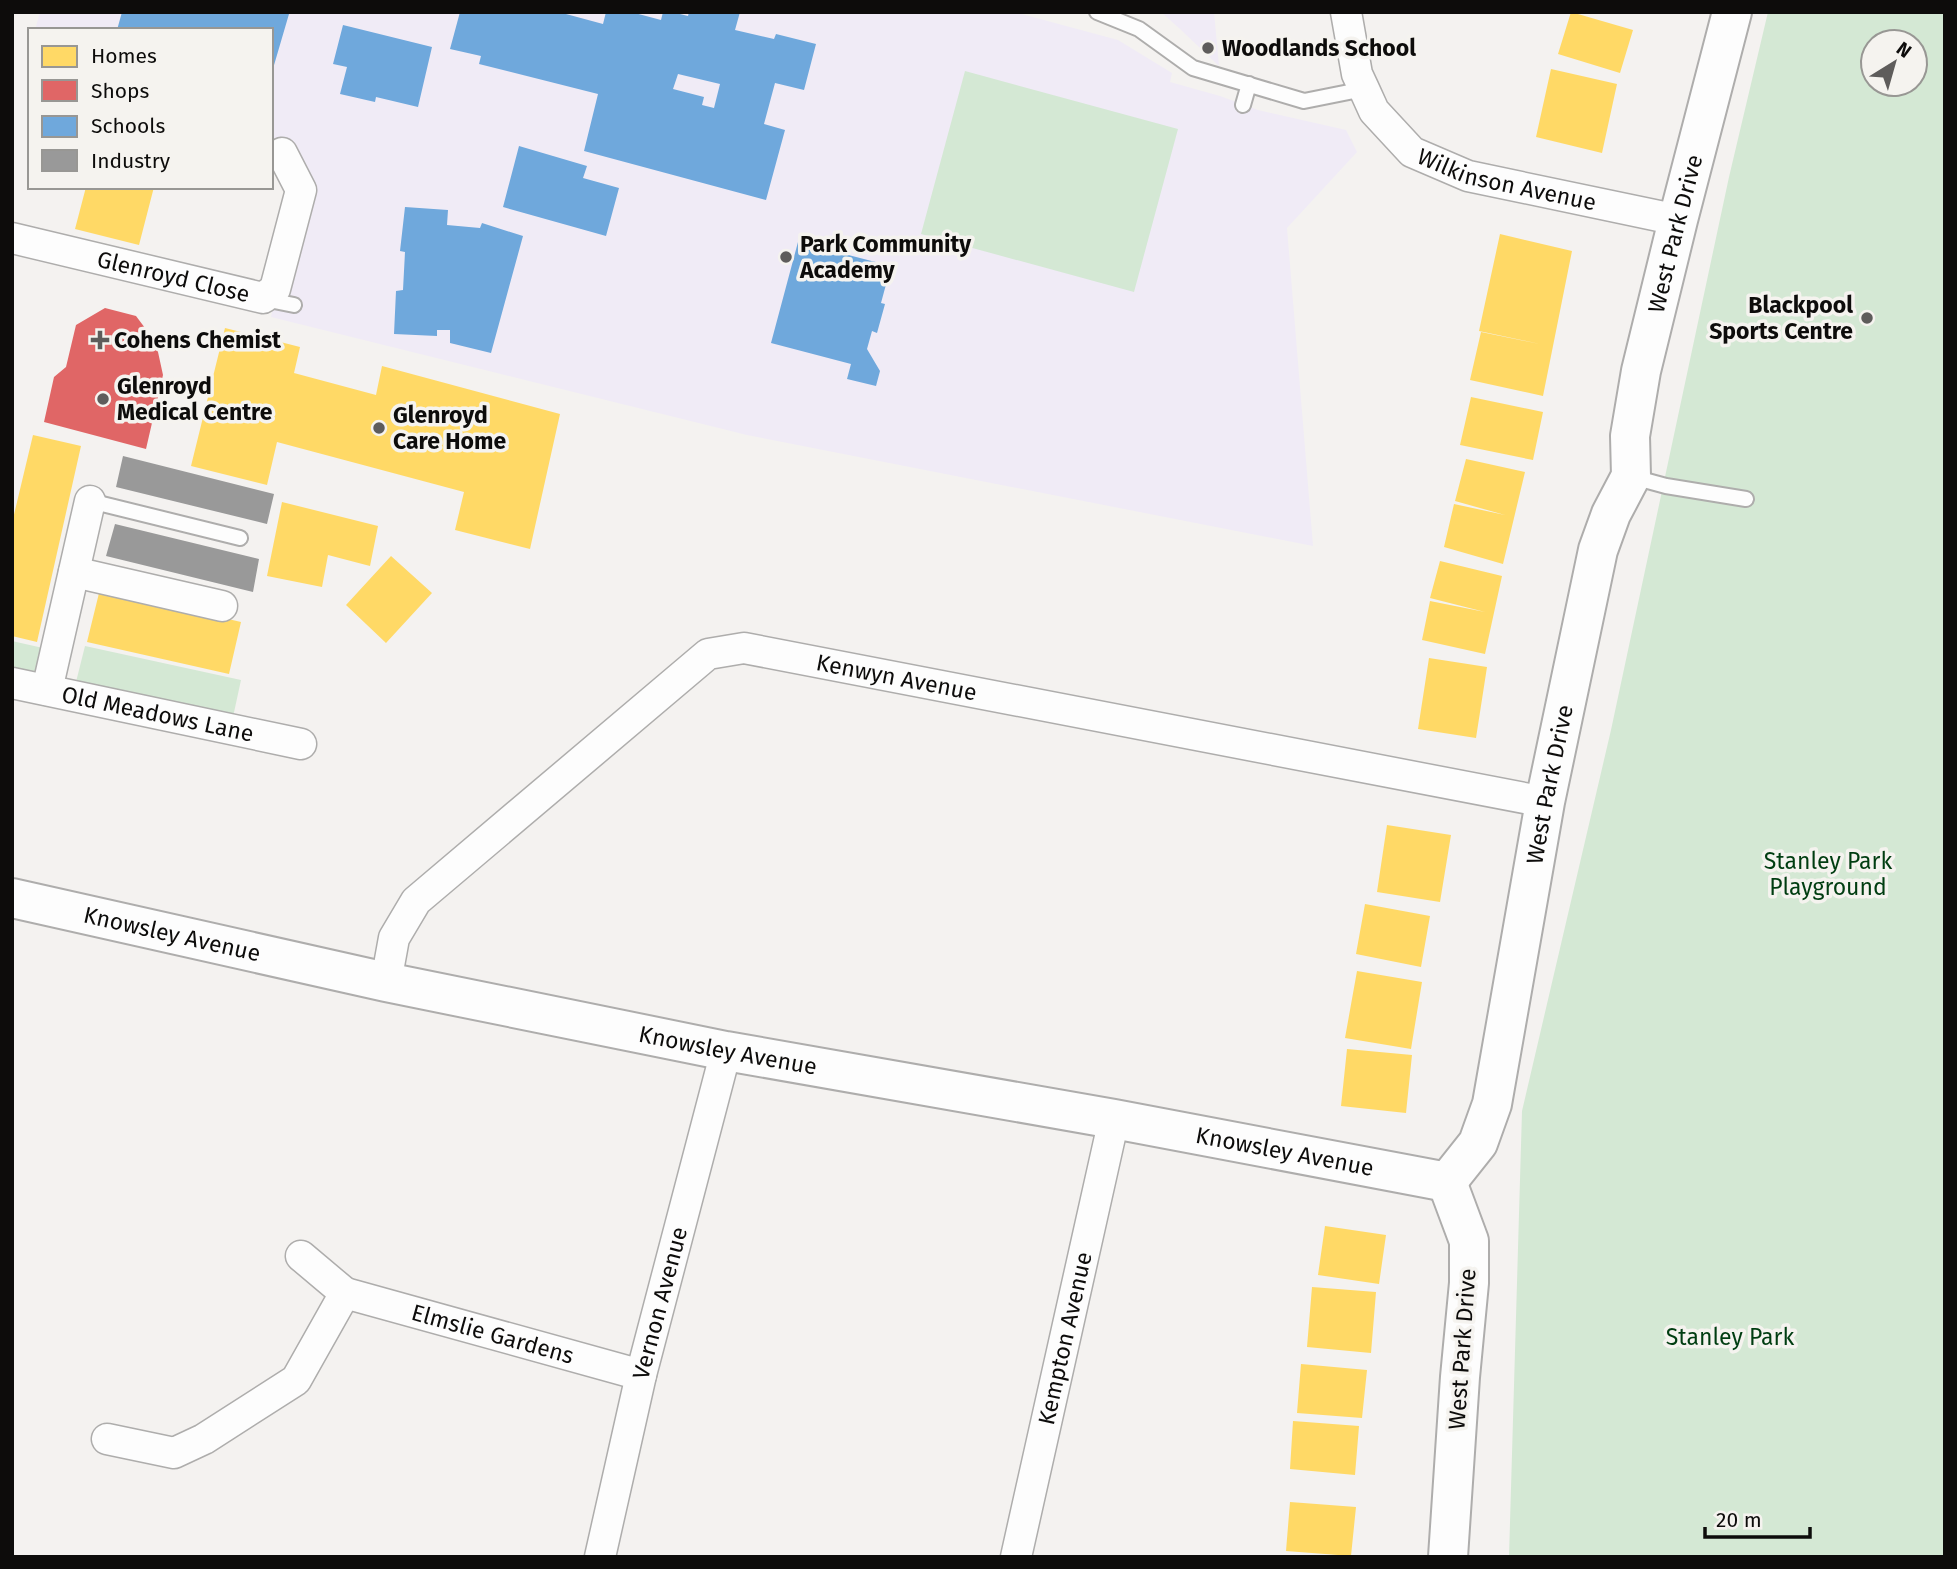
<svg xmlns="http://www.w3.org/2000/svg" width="1957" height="1569" viewBox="0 0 1957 1569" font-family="'Fira Sans',sans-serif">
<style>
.education{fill:#f0ebf6}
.green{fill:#d4e8d4;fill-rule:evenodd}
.homes{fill:#ffd966}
.shops{fill:#e06666}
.schools{fill:#6fa8dc;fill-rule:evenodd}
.industry{fill:#999}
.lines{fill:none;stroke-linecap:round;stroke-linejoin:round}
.lane-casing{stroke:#aeadac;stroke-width:18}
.street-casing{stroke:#aeadac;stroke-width:33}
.secondary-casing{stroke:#aeadac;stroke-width:42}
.lane{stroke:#fdfdfd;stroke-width:14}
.street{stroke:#fdfdfd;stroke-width:30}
.secondary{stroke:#fdfdfd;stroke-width:38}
.poi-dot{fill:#5e5c5b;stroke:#f5f3ef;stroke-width:2.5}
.labels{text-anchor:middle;stroke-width:7;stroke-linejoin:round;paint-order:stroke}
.poi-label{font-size:23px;font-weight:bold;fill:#0d0c0b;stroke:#f5f3ef;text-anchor:start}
.street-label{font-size:23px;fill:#0d0c0b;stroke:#f5f3ef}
.park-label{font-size:23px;fill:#003d11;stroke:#f5f3ef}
</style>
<rect width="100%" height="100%" fill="#f4f2f0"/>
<path class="education" d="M40,12h974l104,28 54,33 -2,9 50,14 38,14 88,20 11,22 -70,76 26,318 -566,-111 -476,-118 7,-35 23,-91 -30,-41v-120h-236z
M1161,12h53l5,54 -39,-37z"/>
<path class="green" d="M1768,12h177v1545h-436l13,-446 89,-381 118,-553zM1873,42h42v42h-42z
M965,71l213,58 -44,163 -213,-58z
M12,641l31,7 -6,25 -25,-6z
M85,646l156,34 -8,37 -157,-35z"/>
<path class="homes" d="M1571,12l62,18 -13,43 -62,-19z
M1551,69l66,15 -15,69 -66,-16z
M86,187h68l-15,58 -64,-16z
M1500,234l72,17 -29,145 -73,-16 11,-48 59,12 -61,-13z
M225,328l75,19 -6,26 82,22 6,-29 178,48 -30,135 -75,-19 9,-38 -187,-50 -10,43 -76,-19z
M1471,397l72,15 -10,48 -73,-15z
M33,435l48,11 -44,196 -25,-6v-113z
M1466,459l59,13 -22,92 -59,-17 10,-43 51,11 -50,-14z
M282,502l96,24 -8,40 -42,-11 -6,32 -55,-11z
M391,556l41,37 -46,50 -40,-38z
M1440,561l62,15 -17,78 -63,-14 8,-39 55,11 -55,-14z
M100,589l141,33 -12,52 -142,-32z
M1429,658l58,9 -11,71 -58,-9z
M1387,825l64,10 -11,67 -63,-10z
M1365,904l65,12 -9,51 -65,-13z
M1357,971l65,11 -11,67 -66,-11z
M1347,1049l65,6 -6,58 -65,-7z
M1325,1226l61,9 -7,49 -61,-9z
M1312,1287l64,5 -5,61 -64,-6z
M1301,1364l66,6 -5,48 -65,-5z
M1293,1421l66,5 -4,49 -65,-6z
M1290,1502l66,5 -5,49 -65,-5z"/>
<path class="shops" d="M105,308l31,8 12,16 10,20 5,23 -17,74 -102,-27 10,-45 12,-10 10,-42z"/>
<path class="schools" d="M122,12h161l6,2 -17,58 -1,-42h-154z
M460,12h107l-1,2 37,10 3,-12h25l30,8 2,-8h9l16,4 1,-4h51l-5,18 39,9 2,-5 40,10 -12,46 -29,-7 -11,41 21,6 -19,70 -182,-49 14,-57 -119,-30 2,-8 -31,-7zM678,74l42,10 -6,24 -12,-3 2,-8 -31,-8z
M343,25l89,22 -14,60 -42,-10 -1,5 -35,-8 7,-27 -14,-3z
M519,146l68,20 -4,12 36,10 -13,48 -103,-29z
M405,207l43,3 -1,15 33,3 2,-5 41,13 -32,117 -41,-10v-13h-13v6l-43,-2 2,-43 7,-1 2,-38 -5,-1z
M798,242l93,24 -10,37 4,1 -8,29 -5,-2 -5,18 13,22 -4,15 -29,-7 4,-15 -80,-21z"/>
<path class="industry" d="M123,456l151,38 -7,30 -151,-37z
M115,524l144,35 -6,33 -147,-36z"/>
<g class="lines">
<defs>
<path id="lane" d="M1097,12l42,17 54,39 111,33 60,-12
M1243,105l6,-21
M264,299l30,6
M1633,477l33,9 80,13
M90,501l150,37"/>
<g id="street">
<path id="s1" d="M1346,12l11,62 7,15 10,22 38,41 56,24 210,44"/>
<path id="s2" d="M12,238l251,60 12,-9 26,-99 -19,-37"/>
<path d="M74,572l148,34"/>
<path id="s3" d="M12,683l289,61"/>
<path d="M47,690l43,-189"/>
<path id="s4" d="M386,982l8,-44 22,-37 292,-247 36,-6 801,154"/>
<path d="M301,1256l44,37"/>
<path id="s5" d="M107,1439l67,14 30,-14 92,-59 49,-87 296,82"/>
<path id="s6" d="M600,1557l41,-182 85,-324"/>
<path id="s7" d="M1016,1557l98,-438"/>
</g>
<g id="secondary">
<path id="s8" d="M12,898l374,84 340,69 388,68 333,63"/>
<path id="s9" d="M1447,1182l31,-39 14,-39 53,-302 53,-252 13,-36 20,-38 -1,-40 11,-65 37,-151 54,-208"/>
<path d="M1447,1182l22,59v42l-9,94 -12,180"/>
</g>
</defs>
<use href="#lane" class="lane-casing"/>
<use href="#street" class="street-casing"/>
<use href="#secondary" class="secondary-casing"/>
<use href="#lane" class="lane"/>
<use href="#street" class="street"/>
<use href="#secondary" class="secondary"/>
</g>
<g class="poi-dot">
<circle cx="1208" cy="48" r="7"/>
<circle cx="786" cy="257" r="7"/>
<circle cx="1867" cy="318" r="7"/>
<path d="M96.5 329.5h7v7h7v7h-7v7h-7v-7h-7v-7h7z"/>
<circle cx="103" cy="399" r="7"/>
<circle cx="379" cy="428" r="7"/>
</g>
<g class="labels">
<g class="poi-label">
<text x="1222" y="56">Woodlands School</text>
<text x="800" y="252">Park Community<tspan x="800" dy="26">Academy</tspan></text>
<text x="1853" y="313" text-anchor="end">Blackpool<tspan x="1853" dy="26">Sports Centre</tspan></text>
<text x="114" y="348">Cohens Chemist</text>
<text x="117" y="394">Glenroyd<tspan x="117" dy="26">Medical Centre</tspan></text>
<text x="393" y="423">Glenroyd<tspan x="393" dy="26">Care Home</tspan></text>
</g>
<g class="street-label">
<text dy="8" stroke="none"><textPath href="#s1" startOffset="259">Wilkinson Avenue</textPath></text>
<text dy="8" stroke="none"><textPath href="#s9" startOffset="984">West Park Drive</textPath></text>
<text dy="8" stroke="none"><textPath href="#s2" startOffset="166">Glenroyd Close</textPath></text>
<text dy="8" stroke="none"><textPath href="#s4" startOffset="662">Kenwyn Avenue</textPath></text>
<text dy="8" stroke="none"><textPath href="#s3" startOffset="149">Old Meadows Lane</textPath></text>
<text dy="8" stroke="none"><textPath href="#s9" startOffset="416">West Park Drive</textPath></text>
<text dy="8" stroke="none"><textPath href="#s8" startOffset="164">Knowsley Avenue</textPath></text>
<text dy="8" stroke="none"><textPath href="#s8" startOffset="732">Knowsley Avenue</textPath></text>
<text dy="8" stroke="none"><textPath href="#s8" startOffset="1298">Knowsley Avenue</textPath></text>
<text dy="8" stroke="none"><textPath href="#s6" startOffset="261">Vernon Avenue</textPath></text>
<text dy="8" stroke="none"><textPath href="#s5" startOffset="464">Elmslie Gardens</textPath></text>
<text dy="8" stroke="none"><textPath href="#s7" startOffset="224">Kempton Avenue</textPath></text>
<text transform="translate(1462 1349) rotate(-86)" y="8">West Park Drive</text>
</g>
<g class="park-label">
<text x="1828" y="869">Stanley Park<tspan x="1828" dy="26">Playground</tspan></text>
<text x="1730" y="1345">Stanley Park</text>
</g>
</g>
<rect width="1957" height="1569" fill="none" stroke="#0d0c0b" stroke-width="28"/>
<rect x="28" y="28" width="245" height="161" fill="#f5f3ef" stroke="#989794" stroke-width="2"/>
<rect x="42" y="46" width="35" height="21" fill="#ffd966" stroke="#989794" stroke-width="2"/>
<text x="91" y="63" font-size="21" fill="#0d0c0b">Homes</text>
<rect x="42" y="80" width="35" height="21" fill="#e06666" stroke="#989794" stroke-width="2"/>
<text x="91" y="98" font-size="21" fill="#0d0c0b">Shops</text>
<rect x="42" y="116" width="35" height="21" fill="#6fa8dc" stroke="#989794" stroke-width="2"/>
<text x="91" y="133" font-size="21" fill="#0d0c0b">Schools</text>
<rect x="42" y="150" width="35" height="21" fill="#999999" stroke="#989794" stroke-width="2"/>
<text x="91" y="168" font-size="21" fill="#0d0c0b">Industry</text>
<g transform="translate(1894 63) rotate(37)"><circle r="33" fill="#f5f3ef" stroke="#989794" stroke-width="2"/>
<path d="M0-5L12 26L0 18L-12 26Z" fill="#5e5c5b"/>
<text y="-10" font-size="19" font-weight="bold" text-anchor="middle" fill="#0d0c0b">N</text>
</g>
<path d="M1705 1527v10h105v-10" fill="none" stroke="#0d0c0b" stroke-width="3.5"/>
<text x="1716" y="1527" font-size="21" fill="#0d0c0b" stroke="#f5f3ef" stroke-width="5" paint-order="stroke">20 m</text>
</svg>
